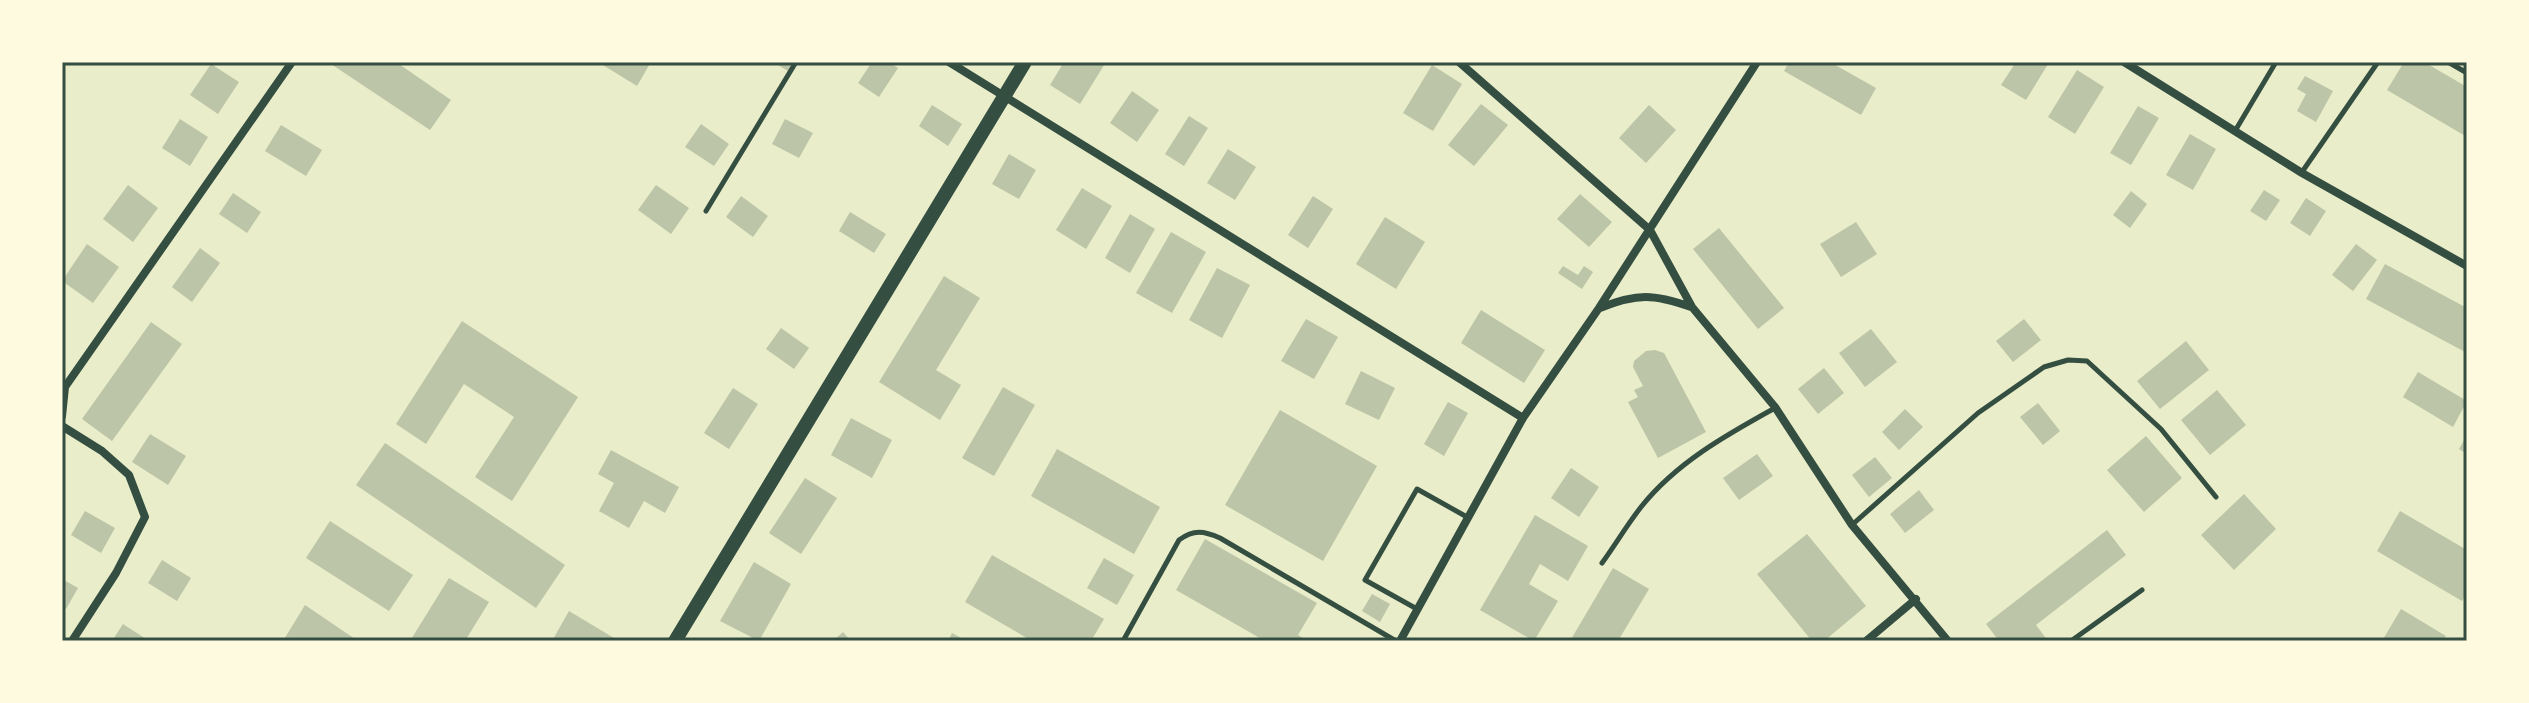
<svg xmlns="http://www.w3.org/2000/svg" width="2529" height="703" viewBox="0 0 2529 703" font-family="'DejaVu Sans',sans-serif">
<style>
.building{fill:#bcc5a7}
.lines{fill:none;stroke-linecap:round;stroke-linejoin:round}
.service{stroke:#344e41;stroke-width:5}
.minor{stroke:#344e41;stroke-width:8}
.secondary{stroke:#344e41;stroke-width:14}
.neatline{fill:none;stroke:#344e41;stroke-width:3}
</style>
<rect width="100%" height="100%" fill="#e9edc9"/>
<path class="building" d="M332,62h64l55,38 -21,30 -99,-66z
M598,62h53l-14,24z
M773,62h20l-5,9z
M872,62h17l9,6 -19,29 -21,-14z
M1064,62h42l-26,42 -30,-19z
M1789,62h41l46,26 -15,27 -77,-44z
M2016,62l32,2 -22,36 -25,-15z
M2404,62h20l43,25v50l-80,-47z
M211,64l28,18 -21,32 -28,-19z
M1432,65l30,19 -29,47 -30,-18z
M2077,70l27,17 -29,47 -27,-17z
M2305,76l28,15 -17,31 -19,-11 9,-17 -9,-5z
M1132,91l27,19 -22,32 -27,-19z
M1481,104l27,21 -34,41 -26,-21z
M932,105l30,19 -14,22 -29,-20z
M1649,105l27,25 -30,33 -27,-25z
M2138,106l21,12 -28,47 -21,-12z
M1189,116l19,12 -24,38 -19,-12z
M180,119l28,18 -18,29 -28,-18z
M785,119l28,14 -14,25 -27,-14z
M701,124l28,20 -15,22 -29,-19z
M281,125l41,25 -16,26 -41,-25z
M2190,134l26,15 -23,41 -27,-15z
M1228,149l28,18 -21,33 -28,-17z
M1009,154l27,16 -17,29 -27,-15z
M128,185l30,23 -25,34 -30,-23z
M656,185l33,23 -18,26 -33,-24z
M1082,188l30,18 -26,43 -30,-19z
M2264,190l16,10 -14,21 -16,-10z
M2131,191l16,13 -17,24 -17,-13z
M233,193l28,19 -14,21 -28,-19z
M1580,194l32,28 -23,25 -32,-28z
M741,196l27,20 -15,21 -27,-20z
M1313,196l20,13 -25,39 -20,-13z
M2306,198l20,13 -16,25 -20,-13z
M850,212l36,22 -12,19 -35,-22z
M1130,214l25,15 -25,44 -25,-15z
M1385,217l40,25 -29,47 -40,-25z
M1856,222l21,32 -36,23 -21,-33z
M1719,228l65,80 -26,21 -65,-80z
M1171,232l35,20 -34,61 -36,-20z
M87,244l32,23 -26,36 -31,-22z
M2356,244l21,16 -24,31 -21,-16z
M200,248l20,15 -28,39 -20,-15z
M2385,264l82,44v45l-101,-54z
M1563,266l15,9 6,-9 9,6 -11,17 -24,-16z
M1217,268l33,17 -28,53 -33,-18z
M944,276l36,22 -44,72 25,15 -21,35 -61,-38z
M1481,310l64,40 -21,33 -63,-40z
M1306,319l32,18 -24,42 -33,-18z
M2024,319l17,21 -28,22 -17,-21z
M462,321l116,76 -66,104 -37,-24 39,-60 -50,-33 -38,60 -30,-20z
M151,322l31,22 -70,97 -30,-22z
M781,328l28,20 -15,21 -28,-20z
M1871,329l26,33 -32,25 -26,-34z
M2186,341l23,29 -49,39 -23,-28z
M1655,350l9,3 42,79 -48,26 -30,-56 10,-5 -4,-7 9,-4 -10,-19 1,-6 12,-10z
M1824,368l20,25 -26,21 -20,-25z
M1361,371l34,17 -16,32 -34,-16z
M2418,372l49,29 -14,26 -50,-30z
M1003,387l32,18 -41,71 -32,-18z
M733,388l25,16 -29,45 -25,-16z
M2217,390l29,35 -36,30 -29,-35z
M1448,402l20,11 -24,43 -20,-12z
M2038,403l22,28 -17,14 -23,-28z
M1905,409l18,18 -24,23 -17,-18z
M1280,410l97,56 -54,95 -98,-56z
M851,418l41,22 -20,38 -41,-23z
M150,434l36,22 -18,29 -36,-23z
M2467,435v19l-8,-5z
M2146,436l36,42 -38,34 -37,-42z
M385,443l180,122 -29,43 -180,-123z
M1057,449l103,58 -26,47 -103,-58z
M611,450l68,37 -14,26 -21,-12 -15,27 -30,-17 15,-28 -16,-9z
M1757,454l16,22 -34,24 -16,-22z
M1875,457l17,21 -23,19 -17,-22z
M1571,468l28,19 -20,30 -28,-19z
M805,478l32,20 -36,56 -32,-21z
M1919,490l15,20 -29,23 -15,-19z
M2244,494l32,35 -42,41 -33,-35z
M85,511l30,17 -14,25 -30,-18z
M2400,511l67,39v42l-5,9 -85,-50z
M1535,515l53,31 -20,35 -28,-17 -11,20 29,17 -24,40 -54,-31z
M330,521l83,54 -24,36 -83,-53z
M2107,530l19,25 -90,70 12,16h-49l-13,-17z
M1807,534l59,72 -42,35h-12l-55,-67z
M1205,539l112,64 -19,32 10,6h-43l-89,-51z
M992,555l112,64 -13,22h-59l-67,-39z
M1104,558l30,17 -17,30 -30,-17z
M162,560l29,18 -14,23 -29,-18z
M754,562l37,22 -32,57 -39,-20z
M1613,568l36,21 -31,52h-48z
M449,578l40,24 -24,39h-55z
M62,579l16,9 -12,21 -4,-2z
M1372,594l18,10 -10,18 -18,-11z
M305,605l53,36h-75z
M2401,609l45,27 -4,5h-60z
M569,611l50,30h-67z
M123,624l26,17h-37z
M843,632l8,9h-18z
M952,633l15,8h-19z"/>
<g class="lines">
<path class="service" d="M2448,62l19,11
M2235,131l41,-69
M2302,172l76,-110
M706,211l90,-149
M1853,524l125,-111 66,-46 24,-7 19,1 74,68 55,68
M1602,563c13,-18 25,-38 39,-56 35,-44 85,-72 134,-99
M1417,609l-52,-29 52,-91 50,28
M1123,641l56,-101c15,-11 25,-9 41,-2l176,103
M2071,641l71,-51"/>
<path class="minor" d="M949,62l574,356
M1459,62l191,168 42,77 83,100 77,118 96,116
M2124,62l178,111 165,93
M1600,308c37,-15 54,-14 91,-1
M65,387l227,-325
M62,416l3,-29h-2
M62,426l40,25 27,24 16,42 -29,56 -44,68
M1400,641l123,-223 76,-110 158,-246
M1866,641l50,-42"/>
<path class="secondary" d="M675,641l350,-579"/>
</g>
<rect width="2529" height="703" fill="none" stroke="#fefae0" stroke-width="128"/>
<rect x="64" y="64" width="2401" height="575" class="neatline"/>
</svg>
